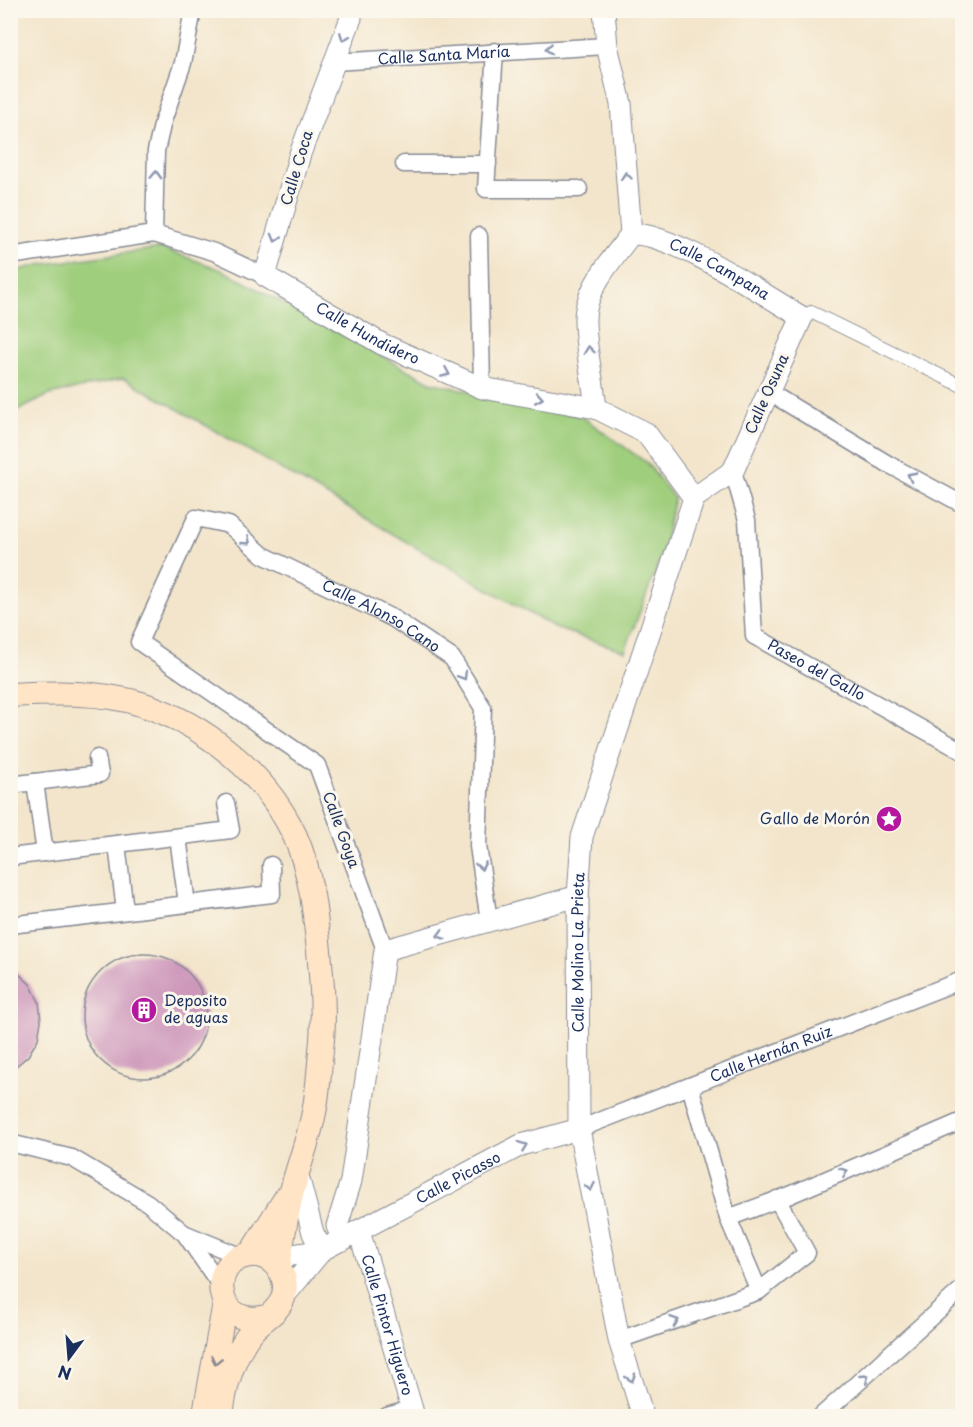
<svg xmlns="http://www.w3.org/2000/svg" width="973" height="1427" viewBox="0 0 973 1427" font-family="'Playpen Sans',sans-serif">
<style>
.green{fill:#9fce7c;stroke:#5d7e6d;stroke-width:1.5}
.building{fill:#ce98bb}
.lines{fill:none;stroke-linecap:round;stroke-linejoin:round}
.pedestrian-casing{stroke:#878a94;stroke-width:14}
.minor-casing{stroke:#878a94;stroke-width:19}
.tertiary-casing{stroke:#878a94;stroke-width:23}
.secondary-casing{stroke:#878a94;stroke-width:26}
.pedestrian{stroke:#fff;stroke-width:12}
.minor{stroke:#fff;stroke-width:16}
.tertiary{stroke:#fff;stroke-width:21}
.secondary{stroke:#ffe4c6;stroke-width:24}
.oneway{stroke:#8d97ae}
.oneway2{stroke:#8d8a92}
.labels{text-anchor:middle;stroke-width:6;stroke-linejoin:round;paint-order:stroke}
.street-label{font-size:15px;fill:#1b2f5e;stroke:#fbf7ec}
.poi-label{font-size:15px;fill:#1b2f5e;stroke:#fbf7ec;text-anchor:end}
</style>
<rect width="100%" height="100%" fill="#fbf7ec"/>
<filter id="ink" filterUnits="userSpaceOnUse"><feTurbulence type="fractalNoise" baseFrequency=".0167" numOctaves="2"/><feDisplacementMap in="SourceGraphic" scale="12" xChannelSelector="R" yChannelSelector="G"/><feConvolveMatrix kernelMatrix="1 2 1 2 8 2 1 2 1" color-interpolation-filters="sRGB"/></filter>
<filter id="wash" filterUnits="userSpaceOnUse"><feTurbulence type="fractalNoise" baseFrequency=".008" numOctaves="4" result="noise"/><feDisplacementMap in="SourceGraphic" scale="24" xChannelSelector="R" yChannelSelector="G"/><feGaussianBlur stdDeviation="1.35" result="paint"/><feColorMatrix in="noise" values="0 0 0 0 0 0 0 0 0 0 0 0 0 0 0 0 0 1.4 0 .05"/><feComposite in="paint" operator="in"/></filter>
<g filter="url(#wash)">
<rect width="100%" height="100%" fill="#f3e5cb"/>
<path class="green" d="M161,248l61,22 208,112 152,35 65,46 27,35 -11,53 -38,100 -70,-23 -431,-250 -75,17 -38,19v-142l27,-7z"/>
<g id="blocks">
<path class="building" d="M82 1016a62 62 0 1 1 124 0a62 62 0 1 1-124 0Z
M10,966l20,18 9,18 2,19 -3,18 -10,17 -18,15z"/>
</g>
</g>
<g filter="url(#ink)">
<use href="#blocks" fill-opacity="0" stroke="#878a94" stroke-width="1.5"/>
<g class="lines">
<defs>
<path id="pedestrian" d="M802,317l9,-5 151,74"/>
<g id="minor">
<path d="M495,51l-9,138h93"/>
<path id="s1" d="M334,62l273,-16"/>
<path d="M404,164h84"/>
<path d="M154,234l2,-83 7,-30 20,-58 10,-53"/>
<path d="M479,236l3,152"/>
<path d="M10,256l144,-22 60,18 51,24"/>
<path d="M767,391l121,73 74,40"/>
<path id="s2" d="M733,471l14,49 7,116 208,115"/>
<path d="M35,782l10,71"/>
<path d="M10,785l90,-11 -3,-16"/>
<path d="M178,837l9,67"/>
<path d="M117,844l8,67"/>
<path d="M10,857l221,-27 -5,-27"/>
<path d="M10,925l262,-31 -1,-29"/>
<path id="s3" d="M385,950l-68,-185 -178,-123 57,-124 33,7 34,30 131,64 58,39 31,50 -5,138 11,75"/>
<path d="M690,1086l38,132"/>
<path id="s4" d="M579,1129l383,-149"/>
<path d="M10,1143l62,15 76,45 37,31 36,52"/>
<path d="M186,1234l56,23"/>
<path d="M759,1291l-31,-73 62,-23 172,-74"/>
<path d="M619,1340l140,-49 48,-38 -30,-54"/>
<path d="M387,1416l25,-7"/>
<path d="M821,1416l141,-127"/>
</g>
<g id="tertiary">
<path id="s5" d="M349,10l2,8 -51,136 -35,122 117,68 100,44 114,20 50,25 48,65"/>
<path id="s6" d="M631,234c41,-2 133,61 171,83l-69,154 -39,27"/>
<path d="M596,408c-3,-29 -11,-60 -11,-89 0,-30 29,-62 46,-85l-10,-130 -14,-58 -3,-36"/>
<path d="M297,1172l16,61 9,17"/>
<path id="s7" d="M359,1231l55,185"/>
<path d="M343,1240l-6,-14 14,-45 34,-231 193,-54"/>
<path id="s8" d="M269,1259l53,-9 199,-105 58,-16"/>
<path d="M285,1295l37,-45"/>
<path id="s9" d="M643,1416l-24,-76 -40,-211 -1,-233 4,-59 112,-339"/>
</g>
<path id="secondary" d="M10,695c43,-2 90,-4 131,9 64,20 125,70 154,132 16,36 20,76 24,115 3,31 6,67 2,99 -2,22 -3,46 -8,67 -5,24 -14,47 -20,70 -7,26 -11,54 -15,80
M250,1255l36,-57
M205,1413l20,-110
M221,1416c3,-28 12,-62 31,-85 10,-12 26,-18 31,-33 8,-22 -11,-45 -33,-43 -45,5 -35,76 16,62"/>
</defs>
<use href="#pedestrian" class="pedestrian-casing"/>
<use href="#minor" class="minor-casing"/>
<use href="#tertiary" class="tertiary-casing"/>
<use href="#secondary" class="secondary-casing"/>
<use href="#pedestrian" class="pedestrian"/>
<use href="#minor" class="minor"/>
<use href="#tertiary" class="tertiary"/>
<use href="#secondary" class="secondary"/>
</g>
<defs><path id="oneway-chevron" d="M-2-3.5L2.5 0L-2 3.5" fill="none" stroke-width="1.6" stroke-linecap="round" stroke-linejoin="round" transform="scale(1.5)"/></defs>
<g class="oneway">
<use href="#oneway-chevron" transform="translate(344 37) rotate(111)"/>
<use href="#oneway-chevron" transform="translate(549 49) rotate(177)"/>
<use href="#oneway-chevron" transform="translate(156 175) rotate(-88)"/>
<use href="#oneway-chevron" transform="translate(626 176) rotate(-95)"/>
<use href="#oneway-chevron" transform="translate(276 238) rotate(106)"/>
<use href="#oneway-chevron" transform="translate(589 350) rotate(-97)"/>
<use href="#oneway-chevron" transform="translate(446 373) rotate(23)"/>
<use href="#oneway-chevron" transform="translate(539 398) rotate(10)"/>
<use href="#oneway-chevron" transform="translate(911 476) rotate(-152)"/>
<use href="#oneway-chevron" transform="translate(247 541) rotate(42)"/>
<use href="#oneway-chevron" transform="translate(463 676) rotate(59)"/>
<use href="#oneway-chevron" transform="translate(481 866) rotate(81)"/>
<use href="#oneway-chevron" transform="translate(441 935) rotate(164)"/>
<use href="#oneway-chevron" transform="translate(523 1146) rotate(-21)"/>
<use href="#oneway-chevron" transform="translate(844 1172) rotate(-23)"/>
<use href="#oneway-chevron" transform="translate(590 1187) rotate(79)"/>
<use href="#oneway-chevron" transform="translate(675 1321) rotate(-19)"/>
<use href="#oneway-chevron" transform="translate(631 1378) rotate(72)"/>
<use href="#oneway-chevron" transform="translate(865 1378) rotate(-41)"/>
</g>
<use class="oneway2" href="#oneway-chevron" transform="translate(216 1360) rotate(103)"/>
</g>
<defs>
<symbol id="sight-disc" viewBox="-11 -11 22 22"><circle r="9.5" fill="#b5179e" stroke="#fbf7ec"/><path d="M0-6L1.8-2.2L6-1.7L2.9 1.2L3.7 5.4L0 3.3L-3.7 5.4L-2.9 1.2L-6-1.7L-1.8-2.2Z" fill="#fff"/></symbol>
<symbol id="building-disc" viewBox="-11 -11 22 22"><circle r="9.5" fill="#b5179e" stroke="#fbf7ec"/><path d="M-4-6H4V6H1V3H-1V6H-4ZM-2.5-4.3h1.7v1.8h-1.7ZM.8-4.3h1.7v1.8H.8ZM-2.5-1h1.7V.8h-1.7ZM.8-1h1.7V.8H.8Z" fill="#fff"/></symbol>
</defs>
<g fill-rule="evenodd">
<use href="#sight-disc" x="874" y="804" width="30" height="30"/>
<use href="#building-disc" x="129" y="995" width="30" height="30"/>
</g>
<g class="labels">
<g class="street-label">
<text dy="5" stroke="none"><textPath href="#s1" startOffset="110">Calle Santa María</textPath></text>
<text transform="translate(297 168) rotate(-73)" y="5">Calle Coca</text>
<text dy="5" stroke="none"><textPath href="#s6" startOffset="96">Calle Campana</textPath></text>
<text dy="5" stroke="none"><textPath href="#s5" startOffset="398">Calle Hundidero</textPath></text>
<text transform="translate(767 394) rotate(-66)" y="5">Calle Osuna</text>
<text dy="5" stroke="none"><textPath href="#s3" startOffset="762">Calle Alonso Cano</textPath></text>
<text dy="5" stroke="none"><textPath href="#s2" startOffset="238">Paseo del Gallo</textPath></text>
<text transform="translate(341 830) rotate(70)" y="5">Calle Goya</text>
<text dy="5" stroke="none"><textPath href="#s9" startOffset="471">Calle Molino La Prieta</textPath></text>
<text dy="5" stroke="none"><textPath href="#s4" startOffset="206">Calle Hernán Ruiz</textPath></text>
<text dy="5" stroke="none"><textPath href="#s8" startOffset="208">Calle Picasso</textPath></text>
<text dy="5" stroke="none"><textPath href="#s7" startOffset="98">Calle Pintor Higuero</textPath></text>
</g>
<g class="poi-label">
<text x="870" y="824">Gallo de Morón</text>
<text x="164" y="1006" text-anchor="start">Deposito<tspan x="164" dy="17">de aguas</tspan></text>
</g>
</g>
<rect width="973" height="1427" fill="none" stroke="#fbf7ec" stroke-width="36"/>
<g transform="translate(69 1358) rotate(196)" stroke="#fbf7ec" stroke-width="4.5" paint-order="stroke">
<path d="M0-4.5L10 22L0 15L-10 22Z" fill="#1b2f5e"/>
<text y="-9" font-size="16" font-weight="bold" text-anchor="middle" fill="#1b2f5e">N</text>
</g>
</svg>
